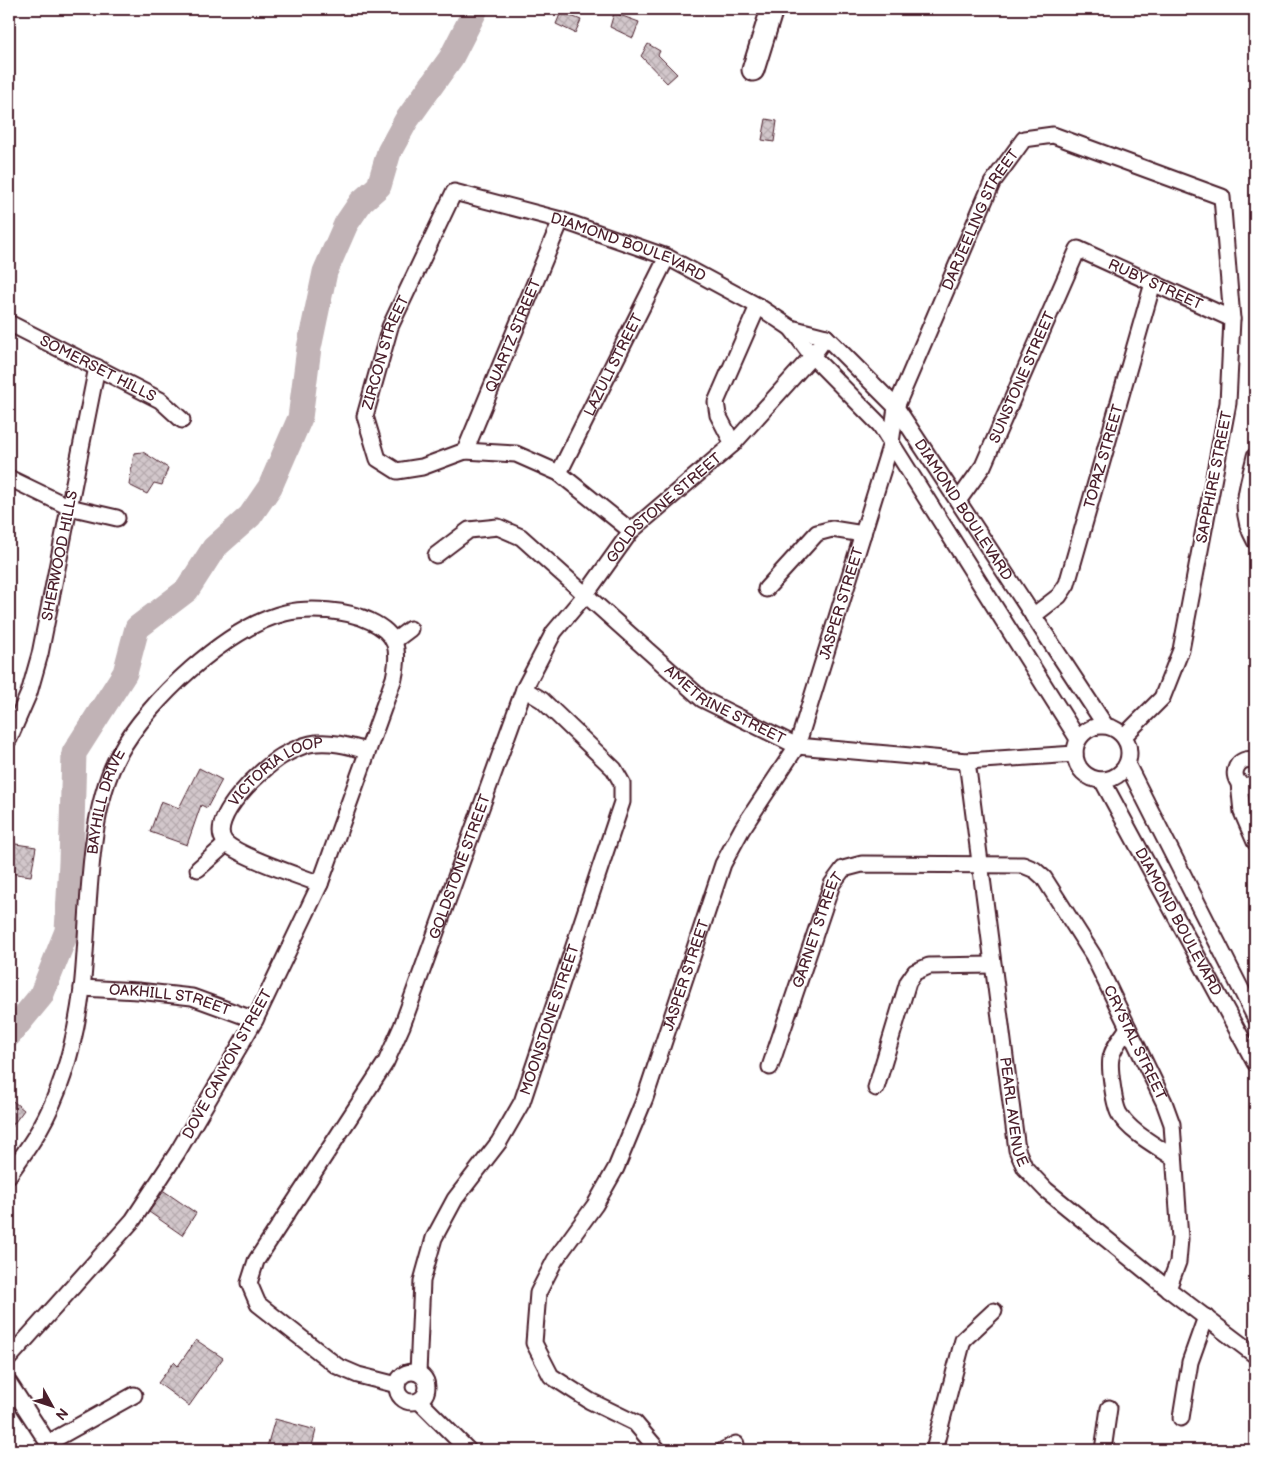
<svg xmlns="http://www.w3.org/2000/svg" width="1264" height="1459" viewBox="0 0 1264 1459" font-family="'Balsamiq Sans',sans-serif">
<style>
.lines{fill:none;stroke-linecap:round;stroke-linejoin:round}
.river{stroke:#c1b3b6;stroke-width:25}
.building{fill:url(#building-cross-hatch);stroke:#4a1f2b}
.street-casing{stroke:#4a1f2b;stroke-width:19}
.secondary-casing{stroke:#4a1f2b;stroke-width:25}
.street{stroke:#fff;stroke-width:15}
.secondary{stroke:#fff;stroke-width:21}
.labels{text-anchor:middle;stroke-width:4;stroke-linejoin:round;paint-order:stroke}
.street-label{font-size:15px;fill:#4a1f2b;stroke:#fff}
</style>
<defs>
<pattern id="building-cross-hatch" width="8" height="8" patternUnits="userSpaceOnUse" patternTransform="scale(1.25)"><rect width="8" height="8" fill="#d2c7cb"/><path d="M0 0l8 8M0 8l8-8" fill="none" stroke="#b6aaae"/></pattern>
</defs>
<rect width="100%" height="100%" fill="#fff"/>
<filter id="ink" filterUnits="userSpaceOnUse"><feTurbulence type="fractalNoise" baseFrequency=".02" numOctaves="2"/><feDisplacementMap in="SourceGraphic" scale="10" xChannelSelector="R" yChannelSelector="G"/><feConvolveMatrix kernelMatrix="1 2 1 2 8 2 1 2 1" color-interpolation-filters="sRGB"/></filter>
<g filter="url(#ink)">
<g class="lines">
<path class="river" d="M9,1035l32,-39 26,-65 4,-69 3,-109 51,-80 12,-45 50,-38 27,-42 36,-32 20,-29 30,-69 9,-70 16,-76 21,-48 15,-22 18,-16 10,-34 17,-31 45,-63 25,-49"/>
</g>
<path class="building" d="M561,12l20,8 -6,13 -19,-9z
M614,13l25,9 -6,16 -23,-11z
M648,44l12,7 -2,4 19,19 -10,9 -26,-27z
M766,119l11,2 -3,21 -12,-2z
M143,452l25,16 -6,17 -8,-2 -7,11 -18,-9 5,-32z
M199,768l23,12 -15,28 -6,-3 -14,40 -37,-13 11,-31 18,7z
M9,843l27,4 -5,29 -22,-3z
M9,1098l15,12 -15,20z
M164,1191l32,22 -14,22 -33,-23z
M196,1340l27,18 -34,48 -31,-23 16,-21 4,4z
M275,1419l41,11 -5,20h-45z"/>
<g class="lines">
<defs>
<g id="street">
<path id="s1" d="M9,323l151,77 22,20"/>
<path d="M791,328l21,28 68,69 198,314"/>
<path d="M733,444l-15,-29 -2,-13 42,-96"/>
<path id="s2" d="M465,451l96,-231"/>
<path d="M1255,456c-7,32 -18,54 0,85"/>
<path id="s3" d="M559,473l108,-216"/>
<path d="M9,478l60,29 48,11"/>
<path id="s4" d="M958,501l25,-35 95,-217 154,70"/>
<path id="s5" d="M631,531l-72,-58 -43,-19 -51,-3 -43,16 -25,4 -19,-12 -13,-43 25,-89 64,-135 107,28 106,37 91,49 33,22 35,9 70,70 209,318"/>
<path id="s6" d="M436,555l33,-25 29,-3 23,10 181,162 95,47 170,15 108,-7"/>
<path d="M766,589l51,-56 15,-4 31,5"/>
<path id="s7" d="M1033,616l26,-20 8,-12 86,-301"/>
<path d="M394,641l16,-12"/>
<circle cx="1102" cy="753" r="27"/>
<path id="s8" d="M9,739l20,-46 11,-39 57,-287"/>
<path id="s9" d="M967,761l50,389 8,18 21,22 122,99 87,66"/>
<path d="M1255,761c-17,-7 -28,15 -12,25l12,-2"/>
<path d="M1127,764l128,253"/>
<path id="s10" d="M1102,780l153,283"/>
<path d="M1239,783l3,29 13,30"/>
<path d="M198,869l28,-25"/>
<path id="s11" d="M320,884c-20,-8 -83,-28 -95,-42 -19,-23 39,-75 57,-86 9,-5 18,-10 28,-12 18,-4 40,2 57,7"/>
<path id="s12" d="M82,988l56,3 54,6 63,23"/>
<path d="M1128,1028c-6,9 -15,19 -17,30 -2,9 3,49 9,57 11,18 37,31 54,43"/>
<path id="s13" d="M770,1067l62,-183 11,-15 19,-5 161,1 12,5 9,8 49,77 71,147 8,22 8,115 -2,23 -10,27"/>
<path d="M876,1088l32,-106 7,-10 14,-6 64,-1"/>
<path id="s14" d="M9,1175c10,-15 21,-29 30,-45 24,-41 37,-94 43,-141 8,-69 3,-173 37,-235 28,-52 108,-127 166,-141 24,-6 63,-3 85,8 28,13 30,29 24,57l-74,206 -65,136 -78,133 -44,67 -124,138"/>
<circle cx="412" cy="1387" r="15"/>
<path id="s15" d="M418,1373l4,-92 12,-43 21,-39 44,-57 23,-40 100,-300v-19l-8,-14 -72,-69 -18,-11"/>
<path d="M9,1383l39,60 2,7"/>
<path id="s16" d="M397,1385l-39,-10 -21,-9 -79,-62 -9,-21 7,-22 130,-199 16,-36 122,-337 30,-57 32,-38 45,-63 102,-87 79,-88 14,-19"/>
<path d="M419,1401l49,49"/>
<path d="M1181,1418l9,-56 16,-45"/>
<path d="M48,1443l86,-48"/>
<path id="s17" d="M658,1450l-23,-27 -45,-22 -39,-25 -17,-33 4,-50 17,-33 40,-55 21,-37 29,-70 78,-234 19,-35 55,-83 94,-303 5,-36 96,-224 32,-44 29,-4 169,62 10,122 -4,84 -47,247 -19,48 -38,38"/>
<path d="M724,1450l12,-6"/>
<path d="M934,1450l29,-110 31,-29"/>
<path d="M1103,1450l6,-42"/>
</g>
<path id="secondary" d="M753,70l19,-61"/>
</defs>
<use href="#street" class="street-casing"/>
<use href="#secondary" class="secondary-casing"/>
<use href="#street" class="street"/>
<use href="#secondary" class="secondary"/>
</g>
</g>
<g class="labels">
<g class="street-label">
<text dy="5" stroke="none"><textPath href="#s17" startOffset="1388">DARJEELING STREET</textPath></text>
<text dy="5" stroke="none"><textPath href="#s5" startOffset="754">DIAMOND BOULEVARD</textPath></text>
<text dy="5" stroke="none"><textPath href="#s4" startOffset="365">RUBY STREET</textPath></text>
<text dy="5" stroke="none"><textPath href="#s2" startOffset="125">QUARTZ STREET</textPath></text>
<text dy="5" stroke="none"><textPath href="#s5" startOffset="396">ZIRCON STREET</textPath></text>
<text dy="5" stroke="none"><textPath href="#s3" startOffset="121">LAZULI STREET</textPath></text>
<text dy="5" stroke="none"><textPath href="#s1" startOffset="100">SOMERSET HILLS</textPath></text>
<text dy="5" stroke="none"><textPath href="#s4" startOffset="140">SUNSTONE STREET</textPath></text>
<text dy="5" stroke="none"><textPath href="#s7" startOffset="180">TOPAZ STREET</textPath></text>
<text transform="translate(1214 477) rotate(-79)" y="5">SAPPHIRE STREET</text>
<text dy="5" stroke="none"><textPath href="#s16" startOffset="1076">GOLDSTONE STREET</textPath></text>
<text dy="5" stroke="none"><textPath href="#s5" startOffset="1195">DIAMOND BOULEVARD</textPath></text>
<text dy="5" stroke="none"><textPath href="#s8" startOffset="191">SHERWOOD HILLS</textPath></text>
<text dy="5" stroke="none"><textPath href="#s17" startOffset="978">JASPER STREET</textPath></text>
<text dy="5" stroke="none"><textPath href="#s6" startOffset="361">AMETRINE STREET</textPath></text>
<text dy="5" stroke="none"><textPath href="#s11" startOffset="202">VICTORIA LOOP</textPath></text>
<text dy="5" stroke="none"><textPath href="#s14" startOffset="392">BAYHILL DRIVE</textPath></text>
<text dy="5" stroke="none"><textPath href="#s16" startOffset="656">GOLDSTONE STREET</textPath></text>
<text dy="5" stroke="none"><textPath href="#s10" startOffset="161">DIAMOND BOULEVARD</textPath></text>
<text dy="5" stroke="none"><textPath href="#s13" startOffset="145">GARNET STREET</textPath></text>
<text dy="5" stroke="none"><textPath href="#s17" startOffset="572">JASPER STREET</textPath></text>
<text dy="5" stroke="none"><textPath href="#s12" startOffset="89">OAKHILL STREET</textPath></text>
<text dy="5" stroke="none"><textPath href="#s15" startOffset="386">MOONSTONE STREET</textPath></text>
<text dy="5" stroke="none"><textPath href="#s13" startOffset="606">CRYSTAL STREET</textPath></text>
<text transform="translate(227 1064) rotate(-61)" y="5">DOVE CANYON STREET</text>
<text dy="5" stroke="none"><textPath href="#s9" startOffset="354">PEARL AVENUE</textPath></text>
</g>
</g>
<rect width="1264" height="1459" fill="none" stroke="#fff" stroke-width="30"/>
<rect x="15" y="15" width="1234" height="1429" fill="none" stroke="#4a1f2b" stroke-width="2" filter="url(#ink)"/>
<g transform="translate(52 1406) rotate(130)" stroke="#ffffff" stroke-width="4" paint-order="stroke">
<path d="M0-4L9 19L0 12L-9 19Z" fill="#4a1f2b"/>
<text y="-8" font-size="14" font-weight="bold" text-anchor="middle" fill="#4a1f2b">N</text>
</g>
</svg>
